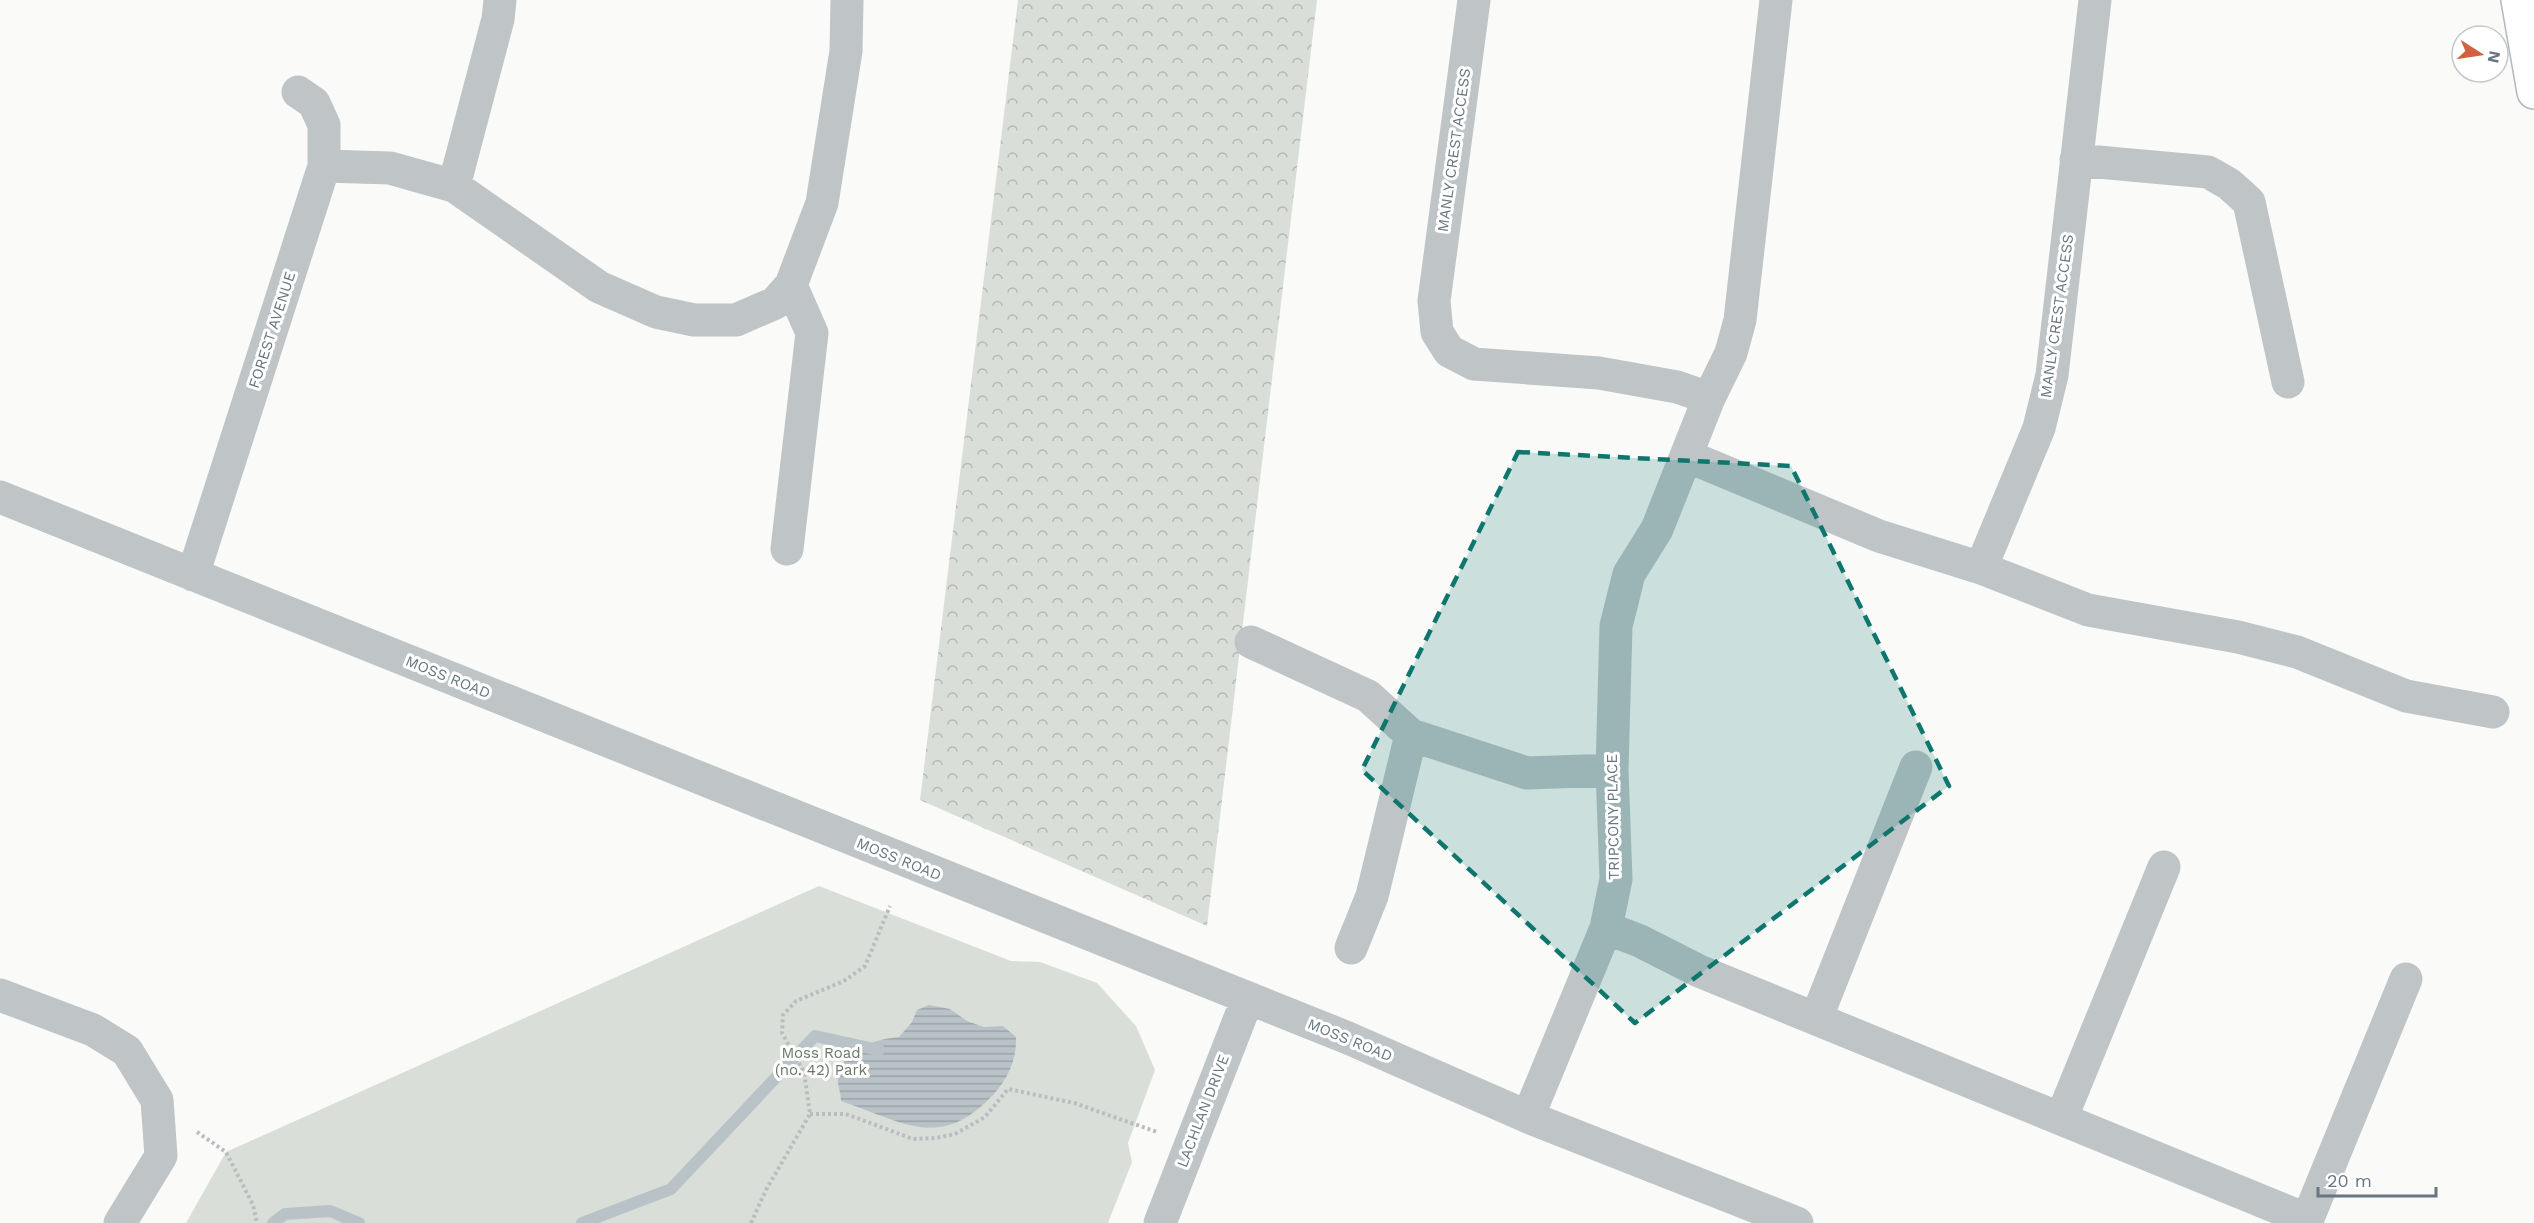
<svg xmlns="http://www.w3.org/2000/svg" width="2534" height="1223" viewBox="0 0 2534 1223" font-family="'Work Sans',sans-serif">
<style>
.forest{fill:url(#forest-crowns)}
.green{fill:#daded8}
.water{fill:url(#water-rules)}
.lines{fill:none;stroke-linecap:round;stroke-linejoin:round}
.stream{stroke:#b9c3c7;stroke-width:12}
.major-casing{stroke:#b3b8bc;stroke-width:36}
.path{stroke:#babdc0;stroke-width:4;stroke-dasharray:3 3;stroke-linecap:butt}
.minor{stroke:#bfc4c7;stroke-width:33}
.major{stroke:#fff;stroke-width:33}
.marked{fill:#0f766e;fill-opacity:0.2;stroke:#0f766e;stroke-width:4.5;stroke-dasharray:12 8;stroke-linejoin:round}
.labels{text-anchor:middle;stroke-width:6;stroke-linejoin:round;paint-order:stroke}
.street-label{font-size:15px;fill:#677680;stroke:#fff}
.park-label{font-size:15px;fill:#697866;stroke:#fff}
</style>
<defs>
<pattern id="forest-crowns" width="20" height="18" patternUnits="userSpaceOnUse" patternTransform="scale(1.5)"><rect width="20" height="18" fill="#daded8"/><path d="M2 6a3 3 0 1 1 6 0M12 15a3 3 0 1 1 6 0" fill="none" stroke="#b5b9b4"/></pattern>
<pattern id="water-rules" width="6" height="5" patternUnits="userSpaceOnUse" patternTransform="scale(1.5)"><rect width="6" height="5" fill="#b9c3c7"/><path d="M0 2.5h6" fill="none" stroke="#9aa3a7"/></pattern>
</defs>
<rect width="100%" height="100%" fill="#fafaf8"/>
<path class="forest" d="M1018,0h299l-110,926 -287,-126z"/>
<path class="green" d="M819,886l192,75 29,1 57,21 39,43 19,44 -27,73 4,19 -24,61h-922l40,-71z"/>
<path class="water" d="M929,1005l21,4 17,12 17,6 19,-1 13,11c1,22 -8,42 -23,58 -53,57 -92,26 -152,6 0,-8 -4,-16 -3,-23 4,-29 37,-39 61,-41l13,-15 5,-12z"/>
<g class="lines">
<path class="stream" d="M273,1223l12,-9 45,-3 29,12
M582,1223l89,-34 144,-153 64,14"/>
<defs>
<path id="major" d="M2518,0l16,92"/>
</defs>
<use href="#major" class="major-casing"/>
<path class="path" d="M810,1114h36l67,25 23,-1 19,-4 30,-17 23,-28 66,14 83,29
M197,1132l29,20 27,53 4,18
M751,1223l15,-33 44,-76 -6,-42 -22,-39 1,-18 13,-14 48,-20 21,-15 25,-60"/>
<path class="minor" d="M1474,0l-40,301 3,31 12,19 25,13 125,9 78,14 32,11
M2076,160l132,12 21,12 20,18 39,180
M324,166l66,2 64,18 145,101 57,25 38,8h42l39,-17 16,-18 31,-82 24,-152 1,-51
M454,186l44,-167 2,-19
M1687,456l192,80 102,32 107,42 150,27 59,15 109,44 87,16
M0,497l1348,541 180,79 269,106
M787,549l25,-216 -21,-48
M1981,568l58,-140 13,-53 43,-375
M193,575l131,-409v-41l-10,-22 -16,-11
M1251,642l117,54 43,39 116,38 85,-3
M1606,928l34,13 59,30 609,249
M1351,948l21,-52 39,-161
M0,995l93,35 34,21 30,49 4,56 -41,67
M1816,1019l100,-252
M1528,1117l78,-189 10,-49 -4,-109 4,-144 13,-52 28,-45 52,-131 22,-45 9,-33 36,-320
M2061,1119l103,-252
M1160,1223l87,-223
M2306,1223l100,-244"/>
<use href="#major" class="major"/>
</g>
<path class="marked" d="M1518,452l273,14 158,320 -314,237 -273,-253z"/>
<g class="labels">
<g class="street-label">
<text transform="translate(1454 150) rotate(-82)" y="5">MANLY CREST ACCESS</text>
<text transform="translate(2057 316) rotate(-82)" y="5">MANLY CREST ACCESS</text>
<text transform="translate(272 330) rotate(-72)" y="5">FOREST AVENUE</text>
<text transform="translate(448 677) rotate(22)" y="5">MOSS ROAD</text>
<text transform="translate(1613 817) rotate(-91)" y="5">TRIPCONY PLACE</text>
<text transform="translate(899 859) rotate(22)" y="5">MOSS ROAD</text>
<text transform="translate(1350 1040) rotate(22)" y="5">MOSS ROAD</text>
<text transform="translate(1203 1111) rotate(-69)" y="5">LACHLAN DRIVE</text>
</g>
<g class="park-label">
<text x="821" y="1058">Moss Road<tspan x="821" dy="17">(no. 42) Park</tspan></text>
</g>
</g>
<g transform="translate(2480 54) rotate(102)"><circle r="28" fill="#ffffff" stroke="#c2c8cc" stroke-width="1.5"/>
<path d="M0-4.5L10 22L0 15L-10 22Z" fill="#d16141"/>
<text y="-9" font-size="16" font-weight="bold" text-anchor="middle" fill="#677680">N</text>
</g>
<path d="M2318 1187v9h118v-9" fill="none" stroke="#677680" stroke-width="3"/>
<text x="2327" y="1187" font-size="18" fill="#677680" stroke="#ffffff" stroke-width="4.5" paint-order="stroke">20 m</text>
</svg>
